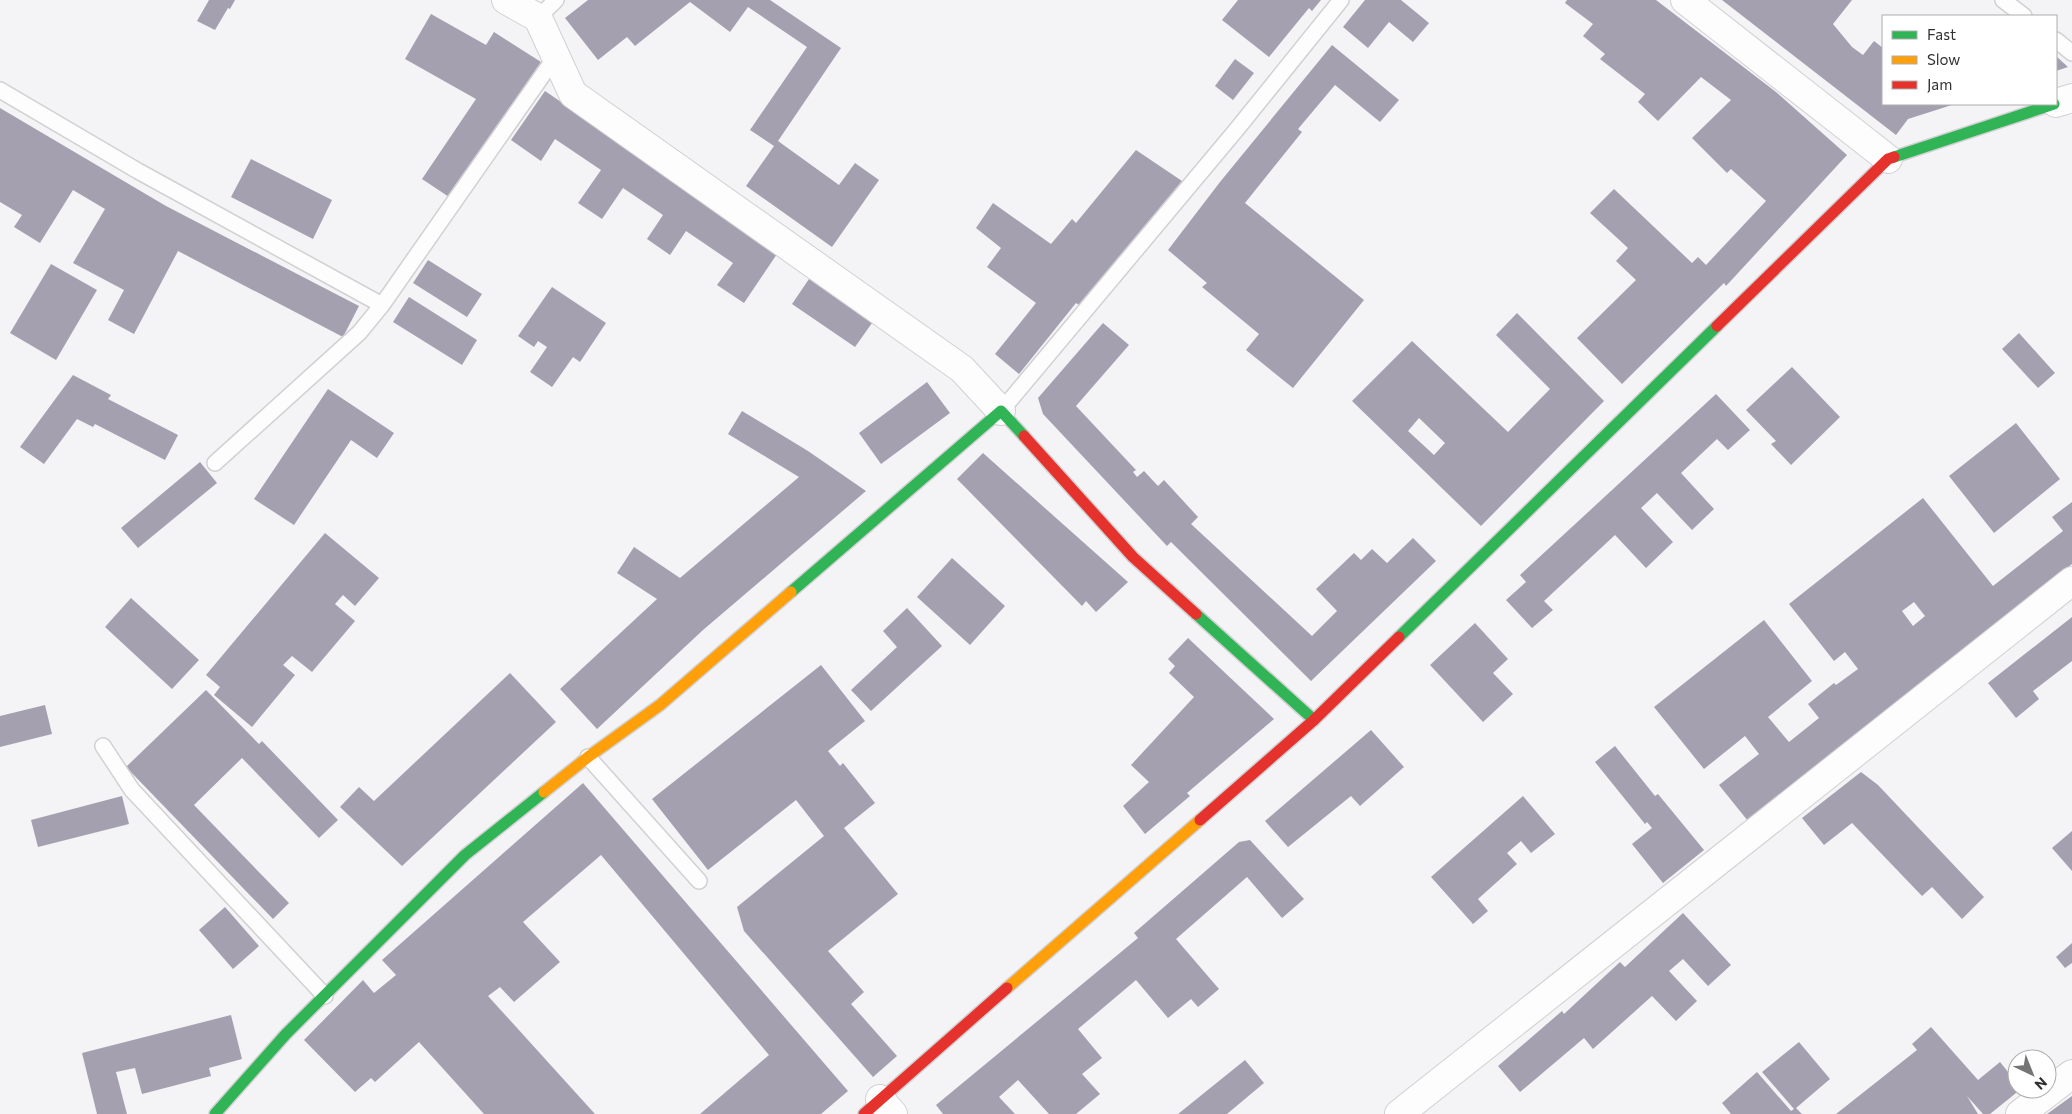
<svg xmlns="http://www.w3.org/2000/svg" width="2072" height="1114" viewBox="0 0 2072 1114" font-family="Commissioner,sans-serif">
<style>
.building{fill:#a5a0b0;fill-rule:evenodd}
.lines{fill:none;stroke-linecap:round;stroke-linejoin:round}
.lane-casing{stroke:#d1d1d3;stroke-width:18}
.street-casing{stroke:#d1d1d3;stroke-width:30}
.fast-casing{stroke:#d1d1d3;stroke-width:14}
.slow-casing{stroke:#d1d1d3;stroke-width:14}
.jam-casing{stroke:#d1d1d3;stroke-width:14}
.lane{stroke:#fdfdfe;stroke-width:15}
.street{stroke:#fdfdfe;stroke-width:28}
.fast{stroke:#30b455;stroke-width:11}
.slow{stroke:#ff9f0a;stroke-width:11}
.jam{stroke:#e5322d;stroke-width:11}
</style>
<rect width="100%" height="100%" fill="#f4f3f5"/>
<path class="building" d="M209,0h26l-5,9 -2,-1 -13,22 -18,-9z
M588,0h182l71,48 -63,93 61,44 16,-22 24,17 -47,67 -86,-61 28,-40 -24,-16 57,-83 -59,-40 -18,25 -40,-30 -55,44 -8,-9 -29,23 -33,-42z
M1238,0h83l-9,11 -3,-3 -40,49 -47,-37z
M1365,0h36l28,23 -16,19 -24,-20 -21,26 -25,-21z
M1567,0h89l120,92 71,63 -121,131 -2,-3 -102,101 -45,-46 59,-58 -20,-19 12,-13 -38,-35 24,-24 78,74 6,-6 8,8 60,-64 -35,-32 -4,4 -35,-35 39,-38 -30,-23 -43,44 -20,-19 7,-8 -45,-35 5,-5 -22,-18 10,-12 -28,-21z
M1722,0h130l-19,24 19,23 11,8 11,-14 9,7v56h72l-47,15 -12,16z
M431,14l55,31 8,-13 47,30 -92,135 -27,-18 54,-80 -71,-40z
M1332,45l67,55 -19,22 -45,-37 -37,44 4,3 -57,71 119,97 -71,88 -47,-38 13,-16 -57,-47 5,-4 -39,-33 52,-68z
M2056,56l12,11 -12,4z
M1235,59l19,14 -21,27 -18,-14z
M545,91l234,160 -35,52 -27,-18 16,-22 -47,-32 -16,24 -23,-16 16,-24 -40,-27 -21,31 -24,-16 23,-33 -46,-31 -14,22 -30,-21z
M0,108l166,98 193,100 -16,31 -165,-86 -44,83 -26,-14 16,-30 -51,-27 32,-54 -32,-19 -33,53 -26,-16 8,-12 -22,-13z
M1136,150l46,31 -103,124 -3,-2 -57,71 -24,-20 41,-51 -49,-36 14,-19 -25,-20 17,-25 58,41 21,-25 4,4z
M251,159l81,41 -19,39 -82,-42z
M428,260l54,34 -15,23 -54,-34z
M51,264l46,26 -41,70 -46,-27z
M809,279l63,44 -17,24 -63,-43z
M552,287l54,36 -26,39 -7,-5 -21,30 -22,-15 17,-25 -9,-6 -4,6 -16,-11z
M409,297l68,43 -15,25 -69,-43z
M1517,313l87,88 -123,125 -129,-125 60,-60 96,91 42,-43 -54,-54zM1419,418l26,25 -11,12 -26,-24z
M1103,323l26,22 -53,61 60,64 -3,2 4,5 7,-6 14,15 6,-6 34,37 -7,7 121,112 25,-25 -21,-22 38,-36 7,7 11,-11 15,14 26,-25 23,23 -125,120 -140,-139 -4,4 -124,-132 -5,-16z
M2019,333l36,40 -17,15 -36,-39z
M1792,367l48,50 -49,48 -20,-21 5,-3 -30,-31z
M73,375l38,20 -3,4 70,36 -13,25 -70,-36 -2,3 -16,-8 -33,45 -24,-17z
M927,382l23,31 -69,51 -22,-31z
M328,389l66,44 -17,25 -26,-18 -57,85 -40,-26z
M1716,394l34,36 -22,20 -11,-11 -36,34 33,36 -22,21 -35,-37 -16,15 32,34 -27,26 -31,-33 -71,66 9,9 -21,18 -26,-28 20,-18 -6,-7z
M742,411l66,40 58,40 -163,139 -106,99 -37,-40 97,-90 -40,-26 17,-26 46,31 119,-101 -71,-43z
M2016,423l44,56 -66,54 -45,-57z
M983,453l145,129 -32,30 -10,-11 -4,5 -125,-127z
M200,462l17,21 -79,65 -17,-20z
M1923,498l70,88 70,-55 -11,-14 20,-15v62l-324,257 -29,-36 40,-31 -14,-18 -41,33 -50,-62 110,-87 48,61 -44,36 21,25 30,-24 -11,-14 26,-21 2,2 22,-16 -13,-17 -11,9 -45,-57zM1914,602l11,14 -12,10 -11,-15z
M325,533l54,45 -24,28 -12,-11 -8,9 20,17 -43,51 -20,-16 -9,9 12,10 -43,52 -38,-32 6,-8 -14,-12z
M952,558l53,48 -35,39 -53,-48z
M131,598l68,62 -27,29 -67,-62z
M907,608l35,38 -71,65 -20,-21 46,-43 -14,-16z
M2072,617v44l-39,30 6,8 -23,19 -28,-35z
M1475,623l33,36 -15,14 20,21 -30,28 -53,-57z
M1188,638l86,81 -87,74 3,3 -45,38 -22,-28 26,-24 -18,-17 63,-68 -25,-24 6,-7 -7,-7z
M821,665l44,56 -37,30 12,15 3,-3 32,40 -31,25 54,66 -70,57 36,41 -13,12 46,52 -24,21 -129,-146 -7,-24 87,-71 -28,-36 -88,70 -56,-71z
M510,673l46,49 -154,144 -62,-59 19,-20 15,14z
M206,690l53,54 3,-3 76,79 -19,18 -77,-80 -48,47 95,98 -16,16 -147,-152z
M45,705l7,29 -52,13v-31z
M1371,730l33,37 -44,39 -9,-10 -63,51 -23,-26z
M1615,746l40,50 3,-2 46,56 -41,33 -31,-39 20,-16 -5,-6 -2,2 -50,-62z
M1861,772l17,13 106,112 -22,22 -30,-32 -10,9 -70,-73 -28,22 -22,-27z
M583,783l265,308 -27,23h-121l69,-59 -168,-200 -78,67 37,40 -46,40 -14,-15 -12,9 107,118h-111l-65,-72 -44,40 -4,-4 -16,14 -51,-52 59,-60 11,13 22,-18 -14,-15z
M122,796l7,28 -91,23 -7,-27z
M1523,796l32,38 -24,19 -10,-12 -14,12 10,11 -39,35 10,12 -15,13 -42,-47z
M2072,831v40l-20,-23z
M1250,840l54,59 -22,19 -35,-41 -71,62 43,50 -21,18 -7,-8 -23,19 -32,-38 -58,49 24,29 -20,16 18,20 -24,20h-27l-31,-34 -19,17 16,17h-72l-7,-9 202,-167 -4,-5 105,-91z
M225,907l34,39 -26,23 -34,-39z
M1683,913l48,52 -23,21 -25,-27 -14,12 28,30 -21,20 -24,-25 -59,53 -9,-11 -64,54 -22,-26 64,-55 2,3 56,-52 5,5z
M2072,943v20l-7,5 -9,-11z
M231,1015l11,44 -33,9 2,8 -69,18 -7,-26 -19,4 11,42h-30l-15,-61z
M1931,1027l47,53 22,-18 17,21v6h4l-31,25h-7l-16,-18 11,18h-142l81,-64 -5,-6z
M1799,1042l31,37 -34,29 6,6h-71l-9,-11 35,-31 34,39 3,-2 -32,-37z
M1245,1060l19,23 -37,31h-49z
M2072,1096v18h-25z"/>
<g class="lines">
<defs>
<path id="lane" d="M2003,0l21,16
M538,18l18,-18
M2056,40l16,13
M0,90l138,81 244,134
M1001,411l236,-282 104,-129
M215,463l144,-130 23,-28 174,-249
M103,746l29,44 193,206
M588,757l111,124"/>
<path id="street" d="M506,0l32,18 35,76 389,275 39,42
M1685,0l203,159
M2056,103l16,-5
M880,1099l13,15
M1399,1114l673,-533
M2020,1114l52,-40"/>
<path id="fast" d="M1894,157l160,-53
M791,592l210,-181 23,25
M1196,614l118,106
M1399,637l318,-311
M215,1114l71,-80 179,-179 79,-63"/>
<path id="slow" d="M544,792l44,-35 72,-52 131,-113
M1007,988l193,-168"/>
<path id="jam" d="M1717,326l171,-167 6,-2
M1024,436l109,121 63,57
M1200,820l114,-100 85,-83
M864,1114l143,-126"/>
</defs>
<use href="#lane" class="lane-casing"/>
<use href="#street" class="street-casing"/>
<use href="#fast" class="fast-casing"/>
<use href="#slow" class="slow-casing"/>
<use href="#jam" class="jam-casing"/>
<use href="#lane" class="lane"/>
<use href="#street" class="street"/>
<use href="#fast" class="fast"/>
<use href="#slow" class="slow"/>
<use href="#jam" class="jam"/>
</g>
<rect x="1882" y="15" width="175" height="90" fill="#ffffff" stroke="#adadad"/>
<rect x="1892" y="31" width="25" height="8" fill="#30b455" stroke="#adadad"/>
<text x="1927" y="40" font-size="15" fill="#313132">Fast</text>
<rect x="1892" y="56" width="25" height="8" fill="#ff9f0a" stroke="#adadad"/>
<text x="1927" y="65" font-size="15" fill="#313132">Slow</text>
<rect x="1892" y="81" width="25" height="8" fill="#e5322d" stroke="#adadad"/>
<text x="1927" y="90" font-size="15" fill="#313132">Jam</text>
<g transform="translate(2032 1074) rotate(137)"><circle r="24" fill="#ffffff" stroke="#adadad"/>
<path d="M0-4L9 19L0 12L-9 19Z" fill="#757576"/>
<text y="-8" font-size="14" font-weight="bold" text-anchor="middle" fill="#313132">N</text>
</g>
</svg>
